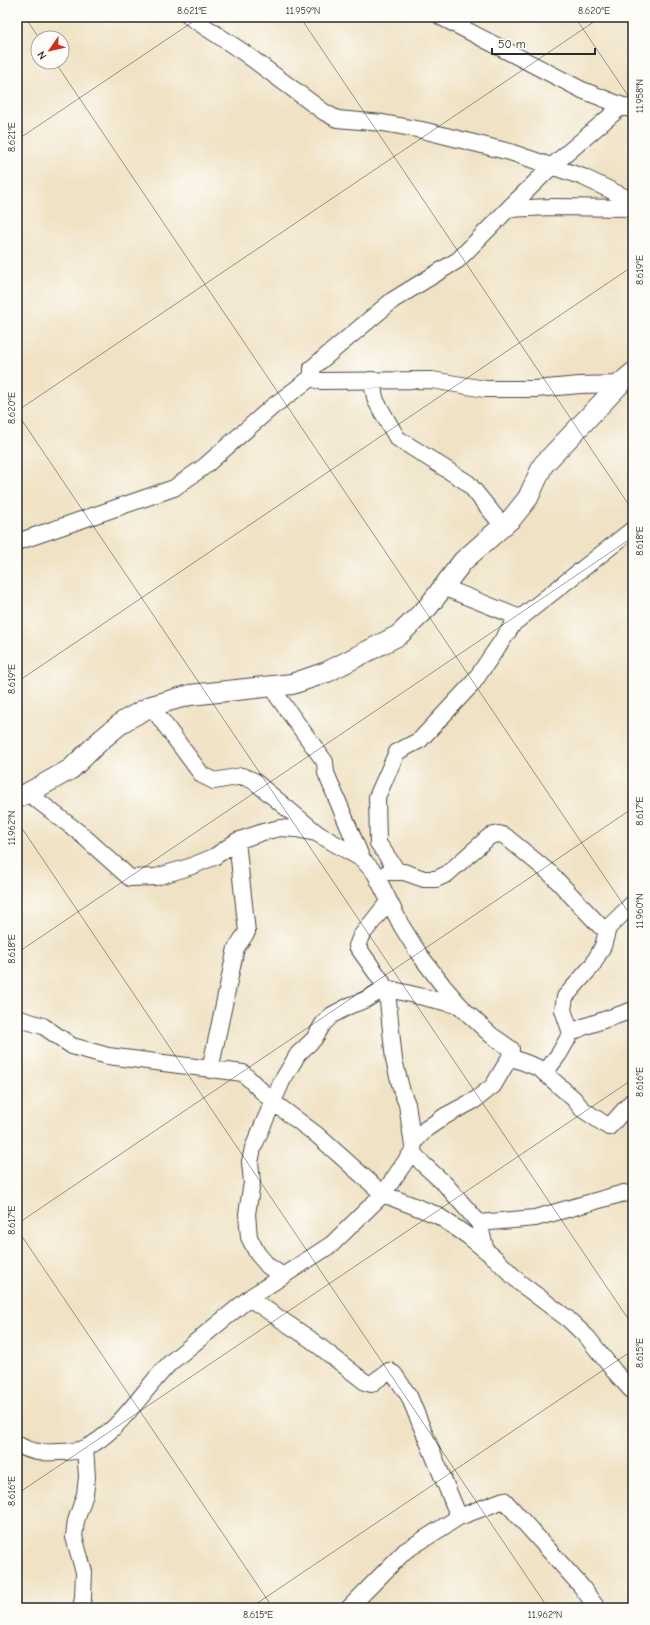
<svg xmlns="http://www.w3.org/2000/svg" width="650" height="1625" viewBox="0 0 650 1625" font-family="'Comic Neue',sans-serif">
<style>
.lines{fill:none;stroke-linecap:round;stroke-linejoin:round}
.minor-casing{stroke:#494642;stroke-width:18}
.tertiary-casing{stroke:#494642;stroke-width:22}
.minor{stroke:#fff;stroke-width:16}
.tertiary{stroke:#fff;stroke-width:20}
.ticks{fill:none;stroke:#2b2b2b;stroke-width:1;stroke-opacity:0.45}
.neatline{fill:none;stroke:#2b2b2b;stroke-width:1.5}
.ticks-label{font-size:10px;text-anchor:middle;fill:#2b2b2b}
</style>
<rect width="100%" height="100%" fill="#fdfcf7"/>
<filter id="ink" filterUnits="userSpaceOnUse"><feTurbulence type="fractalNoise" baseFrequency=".025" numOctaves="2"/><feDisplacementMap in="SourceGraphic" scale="8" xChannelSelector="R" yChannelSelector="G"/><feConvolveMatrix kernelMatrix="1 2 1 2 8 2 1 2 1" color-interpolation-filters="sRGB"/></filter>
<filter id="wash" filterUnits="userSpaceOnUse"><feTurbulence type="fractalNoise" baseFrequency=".012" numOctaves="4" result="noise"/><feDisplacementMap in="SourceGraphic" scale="16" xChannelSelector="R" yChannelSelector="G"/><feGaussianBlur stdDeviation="0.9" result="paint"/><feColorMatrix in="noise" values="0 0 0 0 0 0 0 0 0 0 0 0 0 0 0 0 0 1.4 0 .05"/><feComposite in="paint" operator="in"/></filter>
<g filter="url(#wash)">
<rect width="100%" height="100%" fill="#f0e2c4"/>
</g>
<g filter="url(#ink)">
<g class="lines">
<defs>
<path id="minor" d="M190,17l53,35 81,60 13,7 46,4 39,7 88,22 73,25 50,24
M441,17l141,73 51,20
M508,209l44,-43 70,-60
M312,377v-9l81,-68 65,-40 50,-51 43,-2 82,1
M312,377l7,4 113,-1 53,9h50l45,-4 40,-1
M371,380l5,21 21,37 71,45 35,43
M17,542l157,-54 31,-22 67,-59 40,-30
M443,587l77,31
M273,686l5,11 47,65 1,11 36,86
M151,706l51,69 12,6 28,-5 12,5 64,53 44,25 13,14 26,52 18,29 25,33 20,23 27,25 20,14 -1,8 -17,29 -18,14 -30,16 -19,13 -11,12 -3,11
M28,793l53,41 49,44 26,-1 33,-10 25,-10 23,-16 26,-9 17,-4 16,1 20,4
M388,872h16l20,7h12l11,-5 43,-38 9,-2 6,2 46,38 49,52 8,2
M398,872l-20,-29 -1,-46 20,-45 23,-12 53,-57 41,-60 119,-94
M389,901l-28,35 -4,10 24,34 4,8 3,13 6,59 8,32 5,12 6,42
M17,1018l26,8 29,20 36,10 135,17 30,29 44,33 66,59 54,21 31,21 27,22 25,25 48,36 20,19 26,33 19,21
M571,1033l-8,-23 2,-13 27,-31 11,-20 5,-18 25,-25
M510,1057l29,11 8,2 12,-16 12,-21 12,-6 50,-17
M539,1068l35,31 8,10 27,18 24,-27
M210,1070l26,-122 11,-16 -10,-91
M479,1223l56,-5 89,-25 9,2
M283,1276l-15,-10 -11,-13 -8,-16 -2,-23 5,-32 -2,-20 3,-14 29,-67 16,-27 16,-15 9,-15 9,-9 19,-10 14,-5 20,-12 76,18
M249,1298l61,41 55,43 6,2 18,-13 5,3 15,22 50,121 45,-17 77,86 16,22
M17,1444c15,9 24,9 41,8 8,0 19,0 27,-4 33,-14 60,-61 86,-86l81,-66 80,-52 51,-50 29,-42 12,13 21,19 34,39 7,28
M81,1608l2,-10 1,-26 -10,-35 2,-16 9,-27 2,-17 -2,-29
M349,1608l56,-57 54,-34"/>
<path id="tertiary" d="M17,797l11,-4 43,-24 31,-30 22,-18 27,-15 39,-11 102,-11 35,-12 72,-37 29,-28 35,-46 49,-43 16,-20 15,-33 77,-81 13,-11"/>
</defs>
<use href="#minor" class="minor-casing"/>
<use href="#tertiary" class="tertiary-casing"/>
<use href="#minor" class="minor"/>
<use href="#tertiary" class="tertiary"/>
</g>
</g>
<path class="ticks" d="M25,17l14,21M300,17l333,494M575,17l58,86M55,62l578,857M17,140l183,-123M17,411l584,-394M17,413l616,913M17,682l616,-416M17,821l531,787M17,953l616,-416M17,1224l616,-416M17,1229l256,379M17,1494l616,-415M250,1608l383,-258"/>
<rect width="650" height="1625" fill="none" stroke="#fdfcf7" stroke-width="44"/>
<g transform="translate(50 50) rotate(236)"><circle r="19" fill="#fdfcf7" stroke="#a9a8a5"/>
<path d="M0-3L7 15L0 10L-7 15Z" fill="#c8321e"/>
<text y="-6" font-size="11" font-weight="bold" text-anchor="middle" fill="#2b2b2b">N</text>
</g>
<path d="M492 48v6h103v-6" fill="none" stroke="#2b2b2b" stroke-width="2"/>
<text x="498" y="48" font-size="12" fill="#2b2b2b" stroke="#fdfcf7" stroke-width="3" paint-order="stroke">50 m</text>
<rect x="22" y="22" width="606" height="1581" class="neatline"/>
<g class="ticks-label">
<text x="192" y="14">8.621°E</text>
<text x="303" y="14">11.959°N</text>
<text x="594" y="14">8.620°E</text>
<text transform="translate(639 96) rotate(-90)" y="4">11.958°N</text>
<text transform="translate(11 137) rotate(-90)" y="4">8.621°E</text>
<text transform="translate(639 270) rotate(-90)" y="4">8.619°E</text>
<text transform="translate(11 408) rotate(-90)" y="4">8.620°E</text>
<text transform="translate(639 541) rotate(-90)" y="4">8.618°E</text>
<text transform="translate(11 679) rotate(-90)" y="4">8.619°E</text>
<text transform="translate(639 811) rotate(-90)" y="4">8.617°E</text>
<text transform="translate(11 828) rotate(-90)" y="4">11.962°N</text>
<text transform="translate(639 911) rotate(-90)" y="4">11.960°N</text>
<text transform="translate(11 949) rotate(-90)" y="4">8.618°E</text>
<text transform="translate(639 1082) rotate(-90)" y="4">8.616°E</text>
<text transform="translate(11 1220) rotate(-90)" y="4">8.617°E</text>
<text transform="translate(639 1353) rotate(-90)" y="4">8.615°E</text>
<text transform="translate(11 1491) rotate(-90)" y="4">8.616°E</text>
<text x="258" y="1618">8.615°E</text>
<text x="545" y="1618">11.962°N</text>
</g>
</svg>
